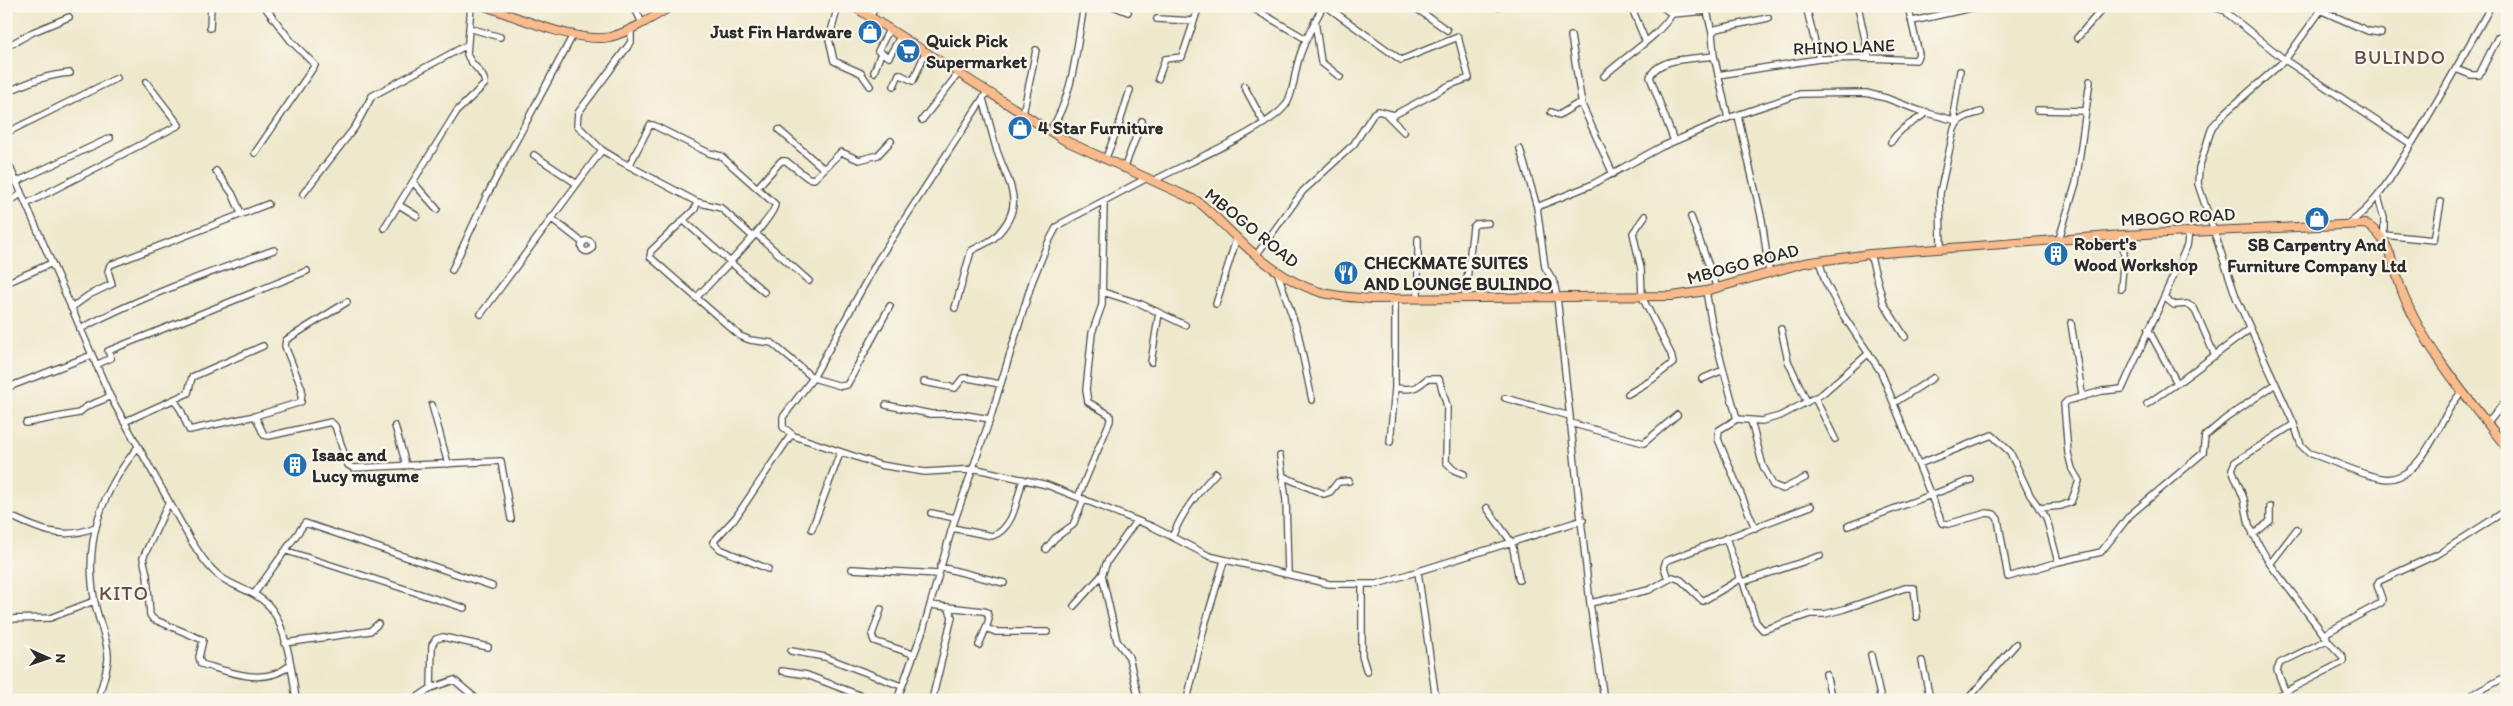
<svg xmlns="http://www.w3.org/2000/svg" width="2513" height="706" viewBox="0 0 2513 706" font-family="Itim,sans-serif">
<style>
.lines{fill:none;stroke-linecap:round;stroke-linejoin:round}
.minor-casing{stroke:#484743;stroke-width:8}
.major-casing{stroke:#484743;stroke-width:10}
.minor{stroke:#fff;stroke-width:5.5}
.major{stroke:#fabb8c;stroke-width:8}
.labels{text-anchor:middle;stroke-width:4.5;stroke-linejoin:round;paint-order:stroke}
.poi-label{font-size:18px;font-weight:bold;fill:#2b2b2b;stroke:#fbf7ec;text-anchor:start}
.street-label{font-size:18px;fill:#2b2b2b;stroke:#fbf7ec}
.quarter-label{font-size:20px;letter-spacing:1px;fill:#674e4a;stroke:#fbf7ec}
</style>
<rect width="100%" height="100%" fill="#fbf7ec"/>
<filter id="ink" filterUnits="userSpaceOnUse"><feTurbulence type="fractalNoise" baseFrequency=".02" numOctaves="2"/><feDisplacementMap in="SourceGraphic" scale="10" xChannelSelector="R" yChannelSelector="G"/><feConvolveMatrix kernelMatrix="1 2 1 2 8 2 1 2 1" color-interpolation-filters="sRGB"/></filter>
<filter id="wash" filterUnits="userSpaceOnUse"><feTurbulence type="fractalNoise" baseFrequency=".0096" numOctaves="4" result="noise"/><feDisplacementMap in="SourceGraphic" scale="20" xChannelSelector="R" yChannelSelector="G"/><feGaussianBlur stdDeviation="1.12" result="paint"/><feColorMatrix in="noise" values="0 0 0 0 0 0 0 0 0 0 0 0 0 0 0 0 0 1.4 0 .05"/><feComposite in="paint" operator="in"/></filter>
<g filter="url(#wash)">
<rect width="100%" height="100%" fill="#eee8cc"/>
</g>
<g filter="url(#ink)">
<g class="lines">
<defs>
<path id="minor" d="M634,6l8,17
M838,6l-9,33 5,22 27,12 9,13
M1113,6l15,6
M1249,6l57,33
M1413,6l34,24
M1496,6l2,1
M1631,6l14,34
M1661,6l11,8 35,-3 5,22
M1806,6l13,53
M1858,6l11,52
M2209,6l17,5
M2225,6l3,8 57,46 126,84
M2324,6l-39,54 -59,52 -14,15 -13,41 -1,16 38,113 58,127 7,21 8,8c23,7 49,21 72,25 34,7 54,-43 66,-65 4,-8 10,-15 15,-22
M2320,10l48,21 13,2
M870,17l6,-11
M1157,19l37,2
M1315,21l6,41 19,15
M1913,21l67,-15
M210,28l1,-22
M469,28l31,9
M631,28v14l-53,71 -1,12 25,25 18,11 77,41 -2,7 -44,42 -1,6 90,79 10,4 22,3 41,35 -30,39v10l11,9 86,29 45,7 52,-3 70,16 106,42 56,29 120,28h48l206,-64
M889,30l-11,21 11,6 11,-20
M1571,36l11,69
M2077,38l28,-32
M6,47l27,-15 36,-15
M2456,69l15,6h8l19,-38 9,-4
M874,72l7,-19
M1718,75l101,-16 50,-1 47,2 3,-6 -11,-48
M1604,76c21,-20 54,-39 68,-62
M1158,79l7,-20 17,-2 17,-51
M894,86l5,-12 14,7 12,-28
M1244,86l20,37
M6,93c21,-11 40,-18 64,-20
M2037,110l49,1
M1551,112l8,3 18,-11 5,1 31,69
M1023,114l13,-64
M1387,115l17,17
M1738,116l24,104 7,52
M1728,118l-14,-62 -2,-23 4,-4 52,-11
M922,120l36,-46
M1956,121l-2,-11 6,-39
M779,130l45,39
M1050,131c24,-36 26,-83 34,-125
M6,133l111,-55
M1674,141l-24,-64c8,-20 45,-18 64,-21
M1891,142c9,-15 23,-19 36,-30
M1520,149l17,58 8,60 9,15 3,15 33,306 14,97
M255,153l60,-88 -24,-24 -27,-35
M534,155l43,29
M6,158l104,238 80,143c9,14 18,29 32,39 16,11 39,15 51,33 14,21 20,63 23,89
M1105,160l14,-35 11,-35
M629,166l21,-41h3l56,28 12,3 36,32
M1124,169l18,-48
M216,171l16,22 9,20
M1155,180c29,-16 118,-53 132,-77 7,-12 7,-28 11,-41 5,-20 16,-38 25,-56
M16,182l94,-44
M413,182l24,27
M303,194l52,-67 17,-31 95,-51
M2378,197l6,21v19
M697,202l24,6 32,29
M6,204l15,-10
M26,204l153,-79 -33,-43
M399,205l18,11
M1537,207l54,-22 70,-38 67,-29 72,-24 66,-1 20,5 34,13 37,10
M1691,217l26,71
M551,218l32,25
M683,220l81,72
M2348,224c31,-21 45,-51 64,-81 28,-45 53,-91 79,-137
M384,228l73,-117 28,-27c0,-12 -15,-19 -18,-30l4,-48
M756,234l53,47
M2384,235l50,5 7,-38
M2059,239l17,-56 14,-102
M581.5 246a5.5 5.5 0 1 1 11 0a5.5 5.5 0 1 1-11 0Z
M1941,249l-1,-56 14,-64c5,-12 14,-13 27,-17
M1257,254l46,-63 51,-47 20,-31 4,-2 16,4 56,-30 19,-7 -11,-41 -57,23 -75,-54
M1870,254l14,50 21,33
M1819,260l6,21 16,31 40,60 61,151 6,1 39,-11 7,1 4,5 10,58 50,-15
M452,270l35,-75 86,-160
M1277,271l21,62 14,67
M6,283l46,-20
M2121,289l3,-34 -1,-20
M1706,291l7,40 24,88
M1103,292l38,12 44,21
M1465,297l8,-70 3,-3 12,-1
M2164,297l10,8 13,-1 7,4 21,48
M696,298c12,-13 81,-82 79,-94l-18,-16 24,-27h5l22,17 6,1 27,-27 18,8 19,-5 13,-14
M1418,298v-59
M1216,304l21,-67
M890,306l-43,79 -6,1 -28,-8 65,-118 109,-168
M71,308l18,-13 23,-11 -4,-13 2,-6 158,-61
M955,308l16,-57c7,-5 16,-7 23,-13 34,-33 15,-52 3,-87 -5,-17 -9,-35 -14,-52
M481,314l121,-164
M2071,323l11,71 3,2
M80,329c62,-33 128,-56 194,-79
M1781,329l7,32 19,41
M2148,329l28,52 3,1 71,-53
M1151,362l8,-49
M96,365l15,-7 -3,-7 199,-80
M1702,379l21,-9
M924,382l31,6 8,-10h5l32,6
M6,388l86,-33
M1395,388c18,1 18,3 32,-9h12l8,27 -1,56 8,8 10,4
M1628,394l22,-13 23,-18 -2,-9 -29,-57 -1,-28 -8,-36 12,-17
M1505,398l65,18
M1815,398l20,41
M174,400l7,10 8,20 66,-14 9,19 5,1 62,-14 4,4 13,39 5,3 148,-7 10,58
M1894,403l39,-25
M2147,404l32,-22
M432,405l16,59
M886,405l45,9h29l30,5
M255,416l46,-14 1,-13 -17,-43 1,-6 61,-38
M1751,421l12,45 10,19 10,4 22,-11
M124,422l64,-29 4,-16 71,-31
M26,423l53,-10c8,-10 21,-10 31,-17
M1570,423l74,20 33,-28
M2488,423l19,-24
M2294,424l-59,38 -3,7 12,30 5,26 10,20 11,19 55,72
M395,426l10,35 -1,5
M1390,442l5,-54v-89
M1280,456l6,44 2,73
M1919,464l73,-29 18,17 20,43 16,22 12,45 43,-10 29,-37 73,-62 2,-17 20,-17 49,-34
M1282,476l42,18 6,-2 8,-10 11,-1
M1078,497l32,-76v-6l-22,-13 -2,-12 6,-57 10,-28 2,-104
M169,502l-26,56 4,17 3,40 3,4 50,21 -4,17 2,7c29,8 64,23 89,1
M1487,508l25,35 7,37
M2039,508l22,-2 10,-4 8,-21 -7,-12 -4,-16 -4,-49 3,-3 35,-10 20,-2 65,-143 2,-14
M931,513l24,5
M6,514c29,14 57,28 89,13
M1848,526l123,-46
M952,528l40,8c22,-7 25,-38 31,-57
M1755,528l-37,-89 1,-9 18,-11 25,2 18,-5 42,-22 47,-41
M812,529l28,-76
M2253,535l17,-14v-14
M1172,537c11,-26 25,-44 44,-64
M1726,538l14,41 3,3 77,-26
M1046,549l9,-11 18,-13 11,-26
M287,551l177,57
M2270,564l27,-35
M940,567l64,16
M768,569l-48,-20 -7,-7 23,-25 55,-82
M852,569l86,5
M1418,572l18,128
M1102,575l15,66 12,16 10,43
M1668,579l-4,-12 2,-6 145,-55
M1743,582l13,40 7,8 47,-16h15l19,-5 61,-21h9l3,29
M1362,585v71l5,16
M254,594l51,-71 187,63
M1590,603l59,-13 24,-13 8,3 22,21 37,-22
M930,605l53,6 4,1 2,7 -3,9 10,4h51
M1074,606l28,-31 5,-13 29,-41
M881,609l-9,26 2,6 39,13
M6,619l44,-1 44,-17
M285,643l85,-12 8,-7
M979,645l7,-17
M791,651l34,6 76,29
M1871,655l10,45
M1922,661l7,33 -1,6
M782,671l25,4 65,25
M1826,674l6,26
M431,688l1,-43 4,-6 7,-2 45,10
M2285,691l-8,-21 3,-7 47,-23
M98,700c3,-13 9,-28 10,-41 1,-18 -10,-38 -13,-56 -12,-60 5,-109 43,-156
M413,700l18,-12 23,-8 24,20
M897,700l26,-70 29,-102 38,-109 42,-137 15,-37 9,-17 6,-5 85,-45
M932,700l20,-83 -4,-10
M1187,700l17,-72 20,-67
M1967,700l49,-56
M2269,700l74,-38v-5l-16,-17 -1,-7 55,-30 1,-4 -5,-14 2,-4 61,-28 67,-43
M2463,700l44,-24"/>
<path id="major" d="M485,6c31,11 95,38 125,31 22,-6 43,-20 62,-31
M853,6l211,134 133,61c15,11 26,24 40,37 21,21 51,44 80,53 17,6 36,6 54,8l301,-3 34,-5 98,-28 66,-9 253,-19 242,-11c27,12 29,51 40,75 24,55 65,102 102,149"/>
</defs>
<use href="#minor" class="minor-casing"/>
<use href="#major" class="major-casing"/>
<use href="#minor" class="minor"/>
<use href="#major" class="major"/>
</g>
</g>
<defs>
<symbol id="shop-disc" viewBox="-11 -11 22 22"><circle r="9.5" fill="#1f6fb2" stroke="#fbf7ec"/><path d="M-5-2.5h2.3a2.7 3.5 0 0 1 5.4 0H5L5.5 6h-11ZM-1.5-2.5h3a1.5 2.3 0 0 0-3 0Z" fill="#fff"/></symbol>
<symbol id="supermarket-disc" viewBox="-11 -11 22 22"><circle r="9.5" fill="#1f6fb2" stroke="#fbf7ec"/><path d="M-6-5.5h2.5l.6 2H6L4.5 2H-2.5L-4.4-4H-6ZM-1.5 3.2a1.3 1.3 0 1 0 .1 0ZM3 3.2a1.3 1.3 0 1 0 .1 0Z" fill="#fff"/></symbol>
<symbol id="building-disc" viewBox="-11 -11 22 22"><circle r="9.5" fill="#1f6fb2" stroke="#fbf7ec"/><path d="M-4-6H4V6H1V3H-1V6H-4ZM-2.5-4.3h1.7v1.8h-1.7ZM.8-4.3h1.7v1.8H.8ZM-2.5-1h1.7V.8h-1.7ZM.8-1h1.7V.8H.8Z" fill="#fff"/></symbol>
<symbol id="restaurant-disc" viewBox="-11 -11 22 22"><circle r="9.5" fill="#1f6fb2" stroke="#fbf7ec"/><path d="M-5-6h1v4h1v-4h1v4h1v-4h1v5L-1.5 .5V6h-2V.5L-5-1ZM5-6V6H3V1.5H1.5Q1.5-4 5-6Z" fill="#fff"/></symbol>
</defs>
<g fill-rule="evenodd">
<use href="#shop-disc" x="856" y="18" width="28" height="28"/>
<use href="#supermarket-disc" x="894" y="37" width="28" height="28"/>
<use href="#shop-disc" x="1006" y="114" width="28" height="28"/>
<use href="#shop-disc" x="2303" y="205" width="28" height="28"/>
<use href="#building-disc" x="2042" y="240" width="28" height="28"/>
<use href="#restaurant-disc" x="1332" y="259" width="28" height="28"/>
<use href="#building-disc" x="281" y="451" width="28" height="28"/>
</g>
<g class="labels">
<g class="poi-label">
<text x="852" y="38" text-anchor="end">Just Fin Hardware</text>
<text x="926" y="47">Quick Pick<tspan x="926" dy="21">Supermarket</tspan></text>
<text x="1038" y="134">4 Star Furniture</text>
<text x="2074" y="250">Robert's<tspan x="2074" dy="21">Wood Workshop</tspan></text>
<text x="2317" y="251" text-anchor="middle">SB Carpentry And<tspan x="2317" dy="21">Furniture Company Ltd</tspan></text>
<text x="1364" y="269">CHECKMATE SUITES<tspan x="1364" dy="21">AND LOUNGE BULINDO</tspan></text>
<text x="312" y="461">Isaac and<tspan x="312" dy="21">Lucy mugume</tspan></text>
</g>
<g class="street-label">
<text transform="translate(1844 47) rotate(-2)" y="6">RHINO LANE</text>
<text transform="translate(2178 217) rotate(-3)" y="6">MBOGO ROAD</text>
<text transform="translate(1252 228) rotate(39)" y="6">MBOGO ROAD</text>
<text transform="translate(1743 264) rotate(-15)" y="6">MBOGO ROAD</text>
</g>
<g class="quarter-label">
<text x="2400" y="64">BULINDO</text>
<text x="124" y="600">KITO</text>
</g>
</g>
<rect width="2513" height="706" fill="none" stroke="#fbf7ec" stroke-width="25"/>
<g transform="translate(48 658) rotate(92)" stroke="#fbf7ec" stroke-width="4" paint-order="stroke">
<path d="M0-4L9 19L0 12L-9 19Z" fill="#2b2b2b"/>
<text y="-8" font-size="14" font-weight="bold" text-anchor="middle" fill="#2b2b2b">N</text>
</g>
</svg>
